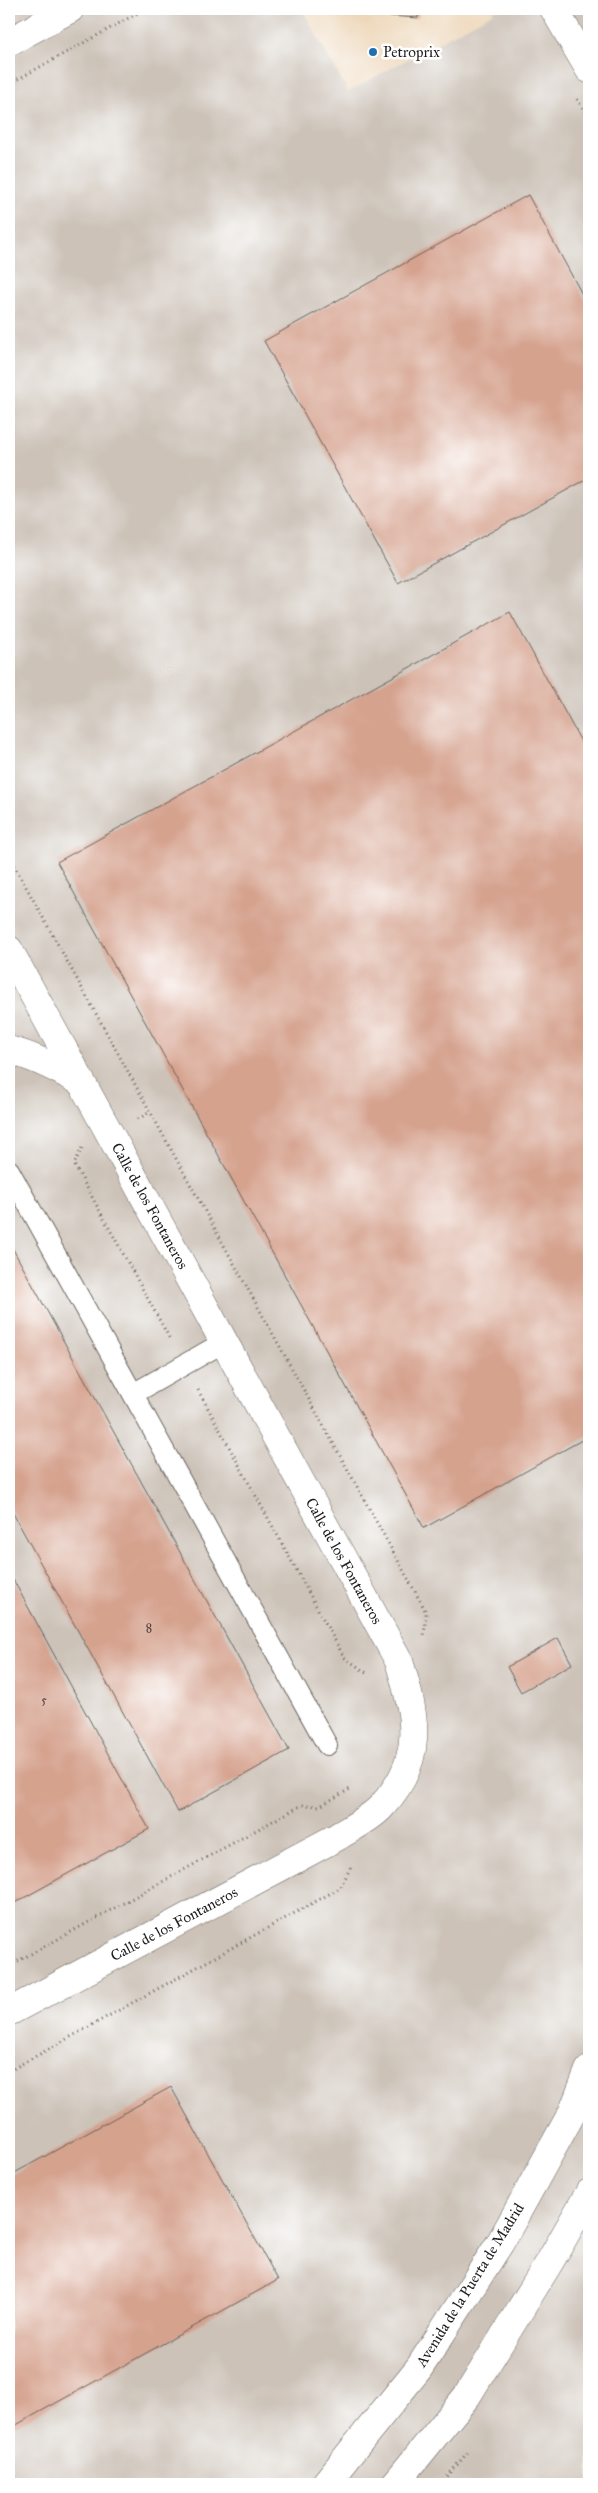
<svg xmlns="http://www.w3.org/2000/svg" width="598" height="2493" viewBox="0 0 598 2493" font-family="'IM FELL Great Primer',serif">
<style>
.built{fill:#edd7ba}
.industrial{fill:#ccc2b8}
.building{fill:#d5a28e}
.lines{fill:none;stroke-linecap:round;stroke-linejoin:round}
.lane-casing{stroke:#69635c;stroke-width:22}
.street-casing{stroke:#69635c;stroke-width:29}
.secondary-casing{stroke:#69635c;stroke-width:29}
.path{stroke:#69635c;stroke-width:3;stroke-dasharray:1 4;stroke-linecap:butt}
.lane{stroke:#fff;stroke-width:20}
.street{stroke:#fff;stroke-width:28}
.secondary{stroke:#fff;stroke-width:28}
.poi-dot{fill:#1f6fb2;stroke:#fff;stroke-width:2}
.labels{text-anchor:middle;stroke-width:5;stroke-linejoin:round;paint-order:stroke}
.number-label{font-size:12px;fill:#4a3e38}
.poi-label{font-size:15px;fill:#1c1c1c;stroke:#fff;text-anchor:start}
.street-label{font-size:15px;fill:#1c1c1c;stroke:#fff}
</style>
<rect width="100%" height="100%" fill="#fff"/>
<filter id="ink" filterUnits="userSpaceOnUse"><feTurbulence type="fractalNoise" baseFrequency=".02" numOctaves="2"/><feDisplacementMap in="SourceGraphic" scale="10" xChannelSelector="R" yChannelSelector="G"/><feConvolveMatrix kernelMatrix="1 2 1 2 8 2 1 2 1" color-interpolation-filters="sRGB"/></filter>
<filter id="wash" filterUnits="userSpaceOnUse"><feTurbulence type="fractalNoise" baseFrequency=".0096" numOctaves="4" result="noise"/><feDisplacementMap in="SourceGraphic" scale="20" xChannelSelector="R" yChannelSelector="G"/><feGaussianBlur stdDeviation="1.12" result="paint"/><feColorMatrix in="noise" values="0 0 0 0 0 0 0 0 0 0 0 0 0 0 0 0 0 1.4 0 .05"/><feComposite in="paint" operator="in"/></filter>
<g filter="url(#wash)">
<rect width="100%" height="100%" fill="#f7e8d3"/>
<path class="built" d="M302,9h190l2,3 -146,81z"/>
<path class="industrial" d="M9,9h293l46,83 146,-80 -2,-3h97v2475h-580z"/>
<g id="blocks">
<path class="building" d="M388,9h31l-1,9 -30,-2z
M528,195l61,112v171l-191,105 -134,-242z
M510,612l79,144v680l-165,92 -367,-666z
M9,1242l280,508 -111,62 -169,-306z
M9,1572l140,257 -140,77z
M558,1638l14,26 -51,28 -14,-25z
M171,2087l107,193 -269,149v-253z"/>
</g>
</g>
<g filter="url(#ink)">
<use href="#blocks" fill-opacity="0" stroke="#69635c" stroke-width="1"/>
<g class="lines">
<defs>
<path id="lane" d="M9,1170l318,575
M133,1394l91,-52"/>
<path id="street" d="M554,9l35,60
M9,42l61,-33
M9,950l390,711c17,56 27,98 -18,146 -11,12 -30,21 -44,30l-328,175
M9,1050c26,7 48,18 72,32"/>
<path id="secondary" d="M325,2484l94,-116 81,-125 73,-132 16,-41
M395,2484l72,-88 82,-133 40,-70"/>
</defs>
<use href="#lane" class="lane-casing"/>
<use href="#street" class="street-casing"/>
<use href="#secondary" class="secondary-casing"/>
<path class="path" d="M9,84l136,-75
M577,99l12,19
M9,856l414,750 3,7 -2,24
M138,1119l12,-7
M82,1148l-8,16 97,177
M198,1390l146,267 24,17
M9,1966l293,-161 18,1 30,-17
M9,2071l331,-183 11,-21
M441,2484l26,-31"/>
<use href="#lane" class="lane"/>
<use href="#street" class="street"/>
<use href="#secondary" class="secondary"/>
</g>
</g>
<circle class="poi-dot" cx="373" cy="52" r="5"/>
<g class="labels">
<g class="number-label">
<text x="149" y="1632">8</text>
<text x="44" y="1704">5</text>
</g>
<g class="poi-label">
<text x="383" y="57">Petroprix</text>
</g>
<g class="street-label">
<text transform="translate(150 1206) rotate(61)" y="5">Calle de los Fontaneros</text>
<text transform="translate(344 1561) rotate(61)" y="5">Calle de los Fontaneros</text>
<text transform="translate(174 1924) rotate(-28)" y="5">Calle de los Fontaneros</text>
<text transform="translate(470 2285) rotate(-58)" y="5">Avenida de la Puerta de Madrid</text>
</g>
</g>
<rect width="598" height="2493" fill="none" stroke="#fff" stroke-width="30"/>
</svg>
